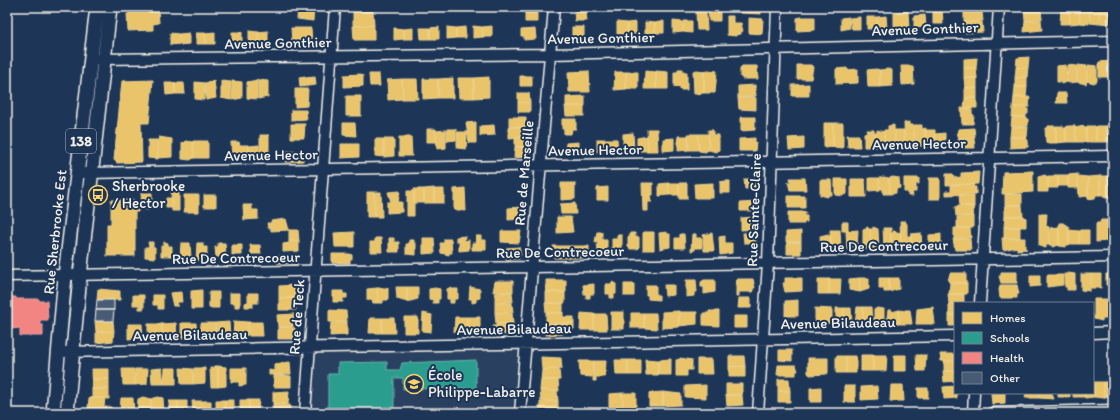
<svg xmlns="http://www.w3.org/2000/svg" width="1120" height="420" viewBox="0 0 1120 420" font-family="Itim,sans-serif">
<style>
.built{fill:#2a4060}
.homes{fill:#e9c46a;stroke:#ecd290}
.schools{fill:#2a9d8f;stroke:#67b6aa}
.health{fill:#f28482;stroke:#f3a5a1}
.building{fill:#485b74;stroke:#f4f1e8}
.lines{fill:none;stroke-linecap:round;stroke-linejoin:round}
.minor-casing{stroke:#f4f1e8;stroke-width:13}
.major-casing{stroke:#f4f1e8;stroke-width:16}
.minor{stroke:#1d3557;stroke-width:10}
.major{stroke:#1d3557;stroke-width:13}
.labels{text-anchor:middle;stroke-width:4;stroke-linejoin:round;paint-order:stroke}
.shield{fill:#1d3557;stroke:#b4b9bc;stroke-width:1}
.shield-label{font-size:14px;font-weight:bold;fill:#f4f1e8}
.street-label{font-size:15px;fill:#f4f1e8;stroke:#1d3557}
.poi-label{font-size:15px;fill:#f4f1e8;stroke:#1d3557;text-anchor:start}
</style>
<rect width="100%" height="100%" fill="#1d3557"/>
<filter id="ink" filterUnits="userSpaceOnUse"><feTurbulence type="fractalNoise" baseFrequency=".025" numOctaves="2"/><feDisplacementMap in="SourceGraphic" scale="8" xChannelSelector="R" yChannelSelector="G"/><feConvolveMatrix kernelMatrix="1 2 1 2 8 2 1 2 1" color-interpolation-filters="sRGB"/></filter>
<g filter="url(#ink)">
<path class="built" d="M525,343l-5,70h-215l5,-66z"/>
<path class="homes" d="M129,7h29l1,16 -6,1v6l-25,1 -1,-17h2z
M298,7h16l-1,14 -16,-2z
M525,7h12v6h-12z
M574,7h12v3l-11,1z
M708,7h12v14h-11z
M740,7h21v7l-21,-1z
M933,7h9l1,17h-10z
M964,7h19v4l-19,1z
M1024,7h18v2l-18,1z
M1061,7h8l1,17h-10z
M1069,7h10l1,16 -10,1z
M1083,7h7l-1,17 -9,-1 -1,-15z
M1090,7h10l-1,17 -9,-1z
M1100,7h9v17l-9,-1z
M1109,7h4v17l-3,-1z
M353,10h20l1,15 -21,1z
M1024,10h17l1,9 -17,2z
M581,11l5,1 1,9h-12l-1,-9z
M908,11l1,17 -10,2v-2h-5v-16z
M696,12h10l1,18h-10z
M964,12h18l1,9 -19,1z
M525,13h12v9h-12z
M925,15l1,12 -12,1v-12z
M727,16h6v7h8l2,8 -2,1v2l-5,1v1l-9,-1z
M886,16l1,12h-10v-11z
M801,17h14v13l-18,1v-13z
M849,17l1,11 -9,2v-12z
M860,17v12h-8l-2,-11z
M867,17h10l-1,12h-9z
M749,18l14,1 -1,15 -13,-1z
M1041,20l1,10 -18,2 1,-11z
M664,21v12h-9v-10z
M673,21l10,1v10l-10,1z
M684,21h8v12l-9,-1z
M617,22l10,1v11h-10z
M636,22v12h-9v-11z
M645,22l10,1v10l-10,1z
M964,22h18l1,10 -18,1z
M374,25v15h-20l-1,-14z
M473,26l9,1 1,10 -10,1z
M492,26v11h-9l-1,-10z
M439,27v12h-9v-11z
M447,27l9,1v10l-9,1z
M465,27l1,11h-10v-10z
M572,27h12v11h-12z
M291,28h20l1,14h-20z
M394,28l10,1v10l-10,1z
M413,28v11h-9v-10z
M420,28h10v11h-9z
M535,29l1,10 -12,1v-4h-3v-6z
M249,31l9,1 1,10 -10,1z
M268,31v11h-9l-1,-10z
M215,32v12h-9l-1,-11z
M232,32h10v11h-10z
M170,33l9,1 1,10 -10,1z
M189,33v11l-8,1 -2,-11z
M196,33h9l1,11h-10z
M1029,57l-1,10 -12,1 1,-10z
M977,58l-1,10h-12v-9z
M1111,61v16h-12v-15z
M797,65h14l2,2 -2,12h-14z
M1066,65l1,17 -6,2v-2h-4v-16z
M1068,65l9,1v16l-8,1 -2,-1z
M1078,65l9,1v15l-1,3 -9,-2z
M1088,65l9,1v15l-3,2 -7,-2z
M742,66h15l1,13h-16v-2h-2v-9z
M901,66h12l1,18 -12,1z
M1028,67l-1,10 -12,1 1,-10z
M847,68v2l11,-1v14l-22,1v-15z
M964,68h12l1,10h-13z
M678,69h5v3h4v18h-7v-3h-6v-15h4z
M876,69l4,1v17h-12l-1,-17z
M888,69l4,1v16l-12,1v-17z
M697,70l7,1v22l-10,1 -1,-23z
M708,70l9,1 -2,22h-11v-22z
M589,71l1,21h-21l-1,-20z
M645,71l11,1v17h-12z
M656,71l12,1v17h-12z
M615,72h11v17l-12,1z
M626,72h12v17h-12z
M361,74l2,2v10l-19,1v-12z
M369,74h10l1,12h-10z
M305,76v2l10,-1 1,8 -16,2 -1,-10z
M520,76h12v10h-12z
M489,77v20l-15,1v-20z
M1027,77v10h-12v-9z
M453,78v20h-15v-19z
M458,78h16v20h-15z
M964,78h13v10h-12z
M402,79h15l1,20h-15z
M402,79l1,20 -15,1 -1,-20z
M423,79h15v19l-15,1z
M153,80l-4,43h-8l1,39 -25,1 -3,-3 8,-79z
M257,80v19l-10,-1v-16z
M258,80l10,1v16l-10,2z
M214,81l2,17 -10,2 -1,-17z
M221,81l10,1v18l-10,-2z
M232,81l10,1v16l-10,2z
M195,82l10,1 -1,17 -9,-1z
M165,83h10v11l-9,1z
M175,83h9l1,11h-10z
M809,84v12h-17v-11z
M755,85l1,11 -18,2v-12z
M1015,87h12l-1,10h-12z
M965,88h12v10h-12z
M295,89h13l-1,17 -12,1z
M518,93h11l1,9 -12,1z
M1057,93h9l1,10h-11z
M346,96h15v20h-15z
M585,96v10h-19v-9z
M754,97l2,1v12l-17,-1 -1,-11z
M1014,97h16l-1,10h-16z
M965,98h12v10h-13z
M530,102v10h-12v-9z
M565,106h19v10h-18z
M1013,107h13v2h2v5h-2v3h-14z
M961,108h11v6l2,1 -1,9h-11z
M291,110h15l1,9 -16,1z
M509,117h17v10h-17z
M741,117h14v13l-14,1z
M1012,117h14v2h2v7l-17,1z
M562,119h14v10h-4l-1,5h-7v-5h-2z
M476,122v21h-7l-3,-20z
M909,122v3h5v23l-9,-2 -1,-23z
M343,123h12l1,13 -13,-1z
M824,123h9v24l-9,1z
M833,123h10v25l-10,-1z
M291,124h14l-1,14h-13z
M494,125l1,10 -15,1v-10z
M894,125l1,21h-10l-1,-16h4v-4z
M914,125h8v4l4,-1 -1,18h-10z
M1048,126h8v17h-10l-1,-15h3z
M1056,126h7v2h3v14l-10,1z
M1067,126h8l1,16h-10v-14z
M1084,126v2h2v14h-10l-1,-14z
M1087,126h8l1,2v14h-10v-14z
M1096,126h9l1,16h-10z
M1105,126h8v15l-7,1z
M509,127h17v10l-17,1z
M1011,127h17l-1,10h-17z
M427,129h9v13h-9z
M447,129h9v11l-9,1z
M647,129h10l1,22h-10z
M958,129l16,-1 1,9 -16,2 -2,-7h2z
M446,130v18l-9,1 -1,-18z
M708,130h5v5h6v15l-3,2 -7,-2z
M867,130h7l1,17h-11v-14l3,-1z
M877,130l7,2 1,14 -10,1 -1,-14h3z
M895,130h9l1,16h-10z
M925,130h10v15l-3,1v2l-7,-2z
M457,132h10l-1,17 -9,-1z
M633,133l1,18h-11v-17z
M945,133v12h-10v-11z
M688,134h10l1,16h-10z
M698,134h10l1,16 -3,1v1l-7,-1z
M260,135h9v20h-9z
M847,135h12l1,12h-12z
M647,136l1,15h-11v-13z
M678,136h10l1,14 -11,1z
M159,137l13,2v18l-14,1z
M399,137h12l1,19h-13z
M515,137h12l2,7 -2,3h-12z
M804,137v12l-15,1 -1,-12z
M1010,137h16v3h2v7l-18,1z
M674,138v12l-11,1v-12z
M755,138v4h1l-1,9h-16v-12z
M974,138l1,10h-16v-3h-2v-5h2v-1z
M375,139h9v18l-9,-1z
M384,139h10v17l-10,1z
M597,139h10l1,12 -11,1z
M607,139h10l1,12h-10z
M148,140h10v19l-10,-1z
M185,141l8,1 1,16 -4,2 -8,-1v-16l3,-1z
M193,141h15v17h-14z
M231,142h8l1,3h9v12l-17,1z
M579,142v11h-14l1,-10z
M341,144h18v13l-18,1z
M259,145v12h-10v-11z
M515,147h12l2,8h-2v2l-13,1z
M285,151l18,1v9l-18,1z
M1033,171v21l-31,2 1,-22z
M979,172l-1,12 -32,1v-11h7l1,4 7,-1v-4z
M1078,174v14h-10v-13z
M1045,175l3,2v15h-10v-15z
M1054,175h4v13h-10v-11h6z
M1058,175h10v11h-10z
M1078,176l10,1v19l-9,1z
M1100,176v19h-4l-1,3 -7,1v-22z
M1100,176h11v22h-6l-2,-3h-3z
M1111,176h2v22h-2z
M883,177l6,1 1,16h-7v-5h-3l-1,-11z
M893,177l6,1 1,10 -4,1v4l-6,1 -1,-16z
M790,178h15l1,12h-16l-2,-8h3z
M869,178h10l1,12 -11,1z
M904,178h15v6h-3v8h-4l1,4h-5v-4h-4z
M929,178h11v21h-11z
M744,179h12v9l-11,1z
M835,179h12v15l-4,1v1l-8,-1z
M851,179h14l1,18h-15z
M820,180h11l1,15h-4v2l-8,-2z
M725,181h5v12h-10v-11z
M561,183h14v16l-14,1z
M642,183h11v12h-2l1,7h-4v9h-5z
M668,183l1,12 -10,1v-12z
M668,183h11v12h-10z
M679,183h8v16h-8z
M713,183v15h-18l-1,-14z
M974,184l-1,3h3v7l-30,1v-4h5v-6z
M608,187v13h-11v-12z
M434,188v15h-10v-14z
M465,188l1,23 -12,-1v-21z
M414,189h10v14h-10z
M434,189h10v14h-10z
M400,191l-2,11h4v10l-15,1v-11h4l-3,-10z
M407,191h7v25h-7z
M179,192v19h-7l-1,-18z
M367,192h7l1,25h-8z
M374,192h7l1,25h-7z
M141,193h11v10h-3v7l-7,-1z
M1005,194h17v11h-17z
M184,195h15v17h-15z
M204,195h12v12h-12z
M959,195h15v11h-14z
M788,196h17v12h-17z
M166,198h6v10h-6z
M111,200h24v8h3v4h-3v44h-28v-32h4z
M756,202v9h-16v-8z
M575,203l1,11h-15l-1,-10z
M243,205h9v5h6v9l-14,1z
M1005,205h17l1,11h-18z
M960,206h14l-1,10h-17l-1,-9z
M521,207v12l-13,1v-12z
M788,212h18l-2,4h3v6h-3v2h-16z
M1039,214h8l-1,12 3,1v18h-3v3l-7,-2z
M973,216v12h-16v-11z
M1005,216h19l2,2v9h-22z
M557,217h14l2,15 -16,1z
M755,217v12l-14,1v-12z
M286,219l3,11 -18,1v-3h-3l-1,-5h4v-2z
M1101,220h6l1,21 -12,1v-19h4z
M1107,220h6v21h-5z
M900,221h5l2,3v12h4v12h-10z
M842,222h6v9l10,-1 -1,19 -10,1 -1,-19h-4z
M1059,223h4l6,4v18h-3v2l-7,-1z
M868,227v2h2l1,20h-8v-20z
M873,227l5,2 1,20h-8l-1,-20h3z
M1004,227h16v11h-16z
M1059,227v18l-7,2v-2h-3l1,-17z
M883,228h8v20h-7z
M954,228h16l1,10 -17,1z
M289,230h9l1,11h-10z
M830,230h10l1,19h-10z
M1069,230h10v14h-10z
M1079,230h10v14h-10z
M503,231h18l-2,12 -18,-1v-10z
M801,231v11h-15v-10z
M893,231l8,2v15h-3v3h-4v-3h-3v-15h2z
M354,232v15h-19l-1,-14z
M597,232h5v8h5v10h-3v2h-6l-1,-10h-2z
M643,232h11v18h-11z
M667,232v2h3v13l-10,2 -1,-16z
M630,233h5v4h4v10l-2,2h-7l-2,-2v-10h2z
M712,233l2,18h-10l-1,-16z
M743,233h12l1,10h-12z
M921,233l1,14 -11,1v-14z
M680,234h4l1,14h-10v-10h5z
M692,234h4v4h6v10h-7v2l-4,1z
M828,234v2h3v13h-10l-1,-13z
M941,234v13h-12v-12z
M617,235h5v14l-10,1v-11h5z
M465,236l-1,5 5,-1v10l-10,1v-10h-3v-4z
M476,236h5v4h5v10h-14v-7h4z
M725,236v7h7v10l-12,2 -1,-18z
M375,238h6l1,14h-12v-10h5z
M389,238h5v4h5v10h-10z
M423,238h11l1,15 -12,1z
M1002,238h23v11h2l-10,1v-3l-14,3z
M444,239h7l1,14h-3v2l-8,-2 -1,-10h4z
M953,239h17l1,11h-16z
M409,240h5v4l2,-1v12l-10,-1v-10h3z
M289,241h10v10l-16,1v-8l6,-1z
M148,242h5v5h2v11l-10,-1v-10h4z
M164,242l4,1v3h4v10h-11v-10h2z
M787,242h14v12h-14z
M181,243h9l1,15h-11z
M197,243h6v4h4v11h-7v2h-4z
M218,243h7l1,14h-10l-1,-10h3z
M232,245h10v10h-10z
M250,245h10l1,9h-10z
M553,246h36v7h-2v5h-33z
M519,247l2,8h-2v4h-13v-11z
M332,254h18l2,1v4h-2v4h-18z
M297,255v9l-20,-1v-7z
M1001,272h16v11h-16l-2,-7h2z
M1109,272h3l1,1v18h-2v-6h-5v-11h3z
M950,273h16v10h-16l-2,-2z
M1068,273l7,1v16h-8v-3h-2l-1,-13h4z
M1081,274h10l-1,17 -9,-1z
M1091,274h10v14h-10z
M1030,275h10v11l-10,1z
M1047,275h16v10l-16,2z
M785,278h17v13l-17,1 -2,-9h2z
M859,278h10v11l-9,3z
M859,278l1,14 -11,-2v-11z
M879,278h10v14h-5v-3h-5z
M889,278h10v11l-10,3z
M738,279h15l2,9h-2v4h-14v4h-3v-16z
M818,279h11v15h-11z
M829,279h12l-1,15h-11z
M546,280h20v12h-20z
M686,280h10l1,12h-3v4l-8,1z
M704,280h11v12l-11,2v-7h-3v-5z
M495,281h18v11h-20z
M612,282l4,2v10h-2v4h-4v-4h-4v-10h6z
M950,283h17v11h-18z
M594,284v10h-4v4h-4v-4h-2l-1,-9z
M624,284h10v12h-10z
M296,285l-1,13h-16v-12z
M646,285h10v10h3v5l-11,-1v-4h-2z
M664,285h10v10l-9,1z
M1000,285h17l2,9h-2v4h-17l-1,-8z
M396,287h11v15l-10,-3z
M407,287h11v12l-11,3z
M451,287v2h7v10h-4v4h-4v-4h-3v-10z
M470,287l10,2v9l-4,1v3l-4,1v-4h-3z
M377,288h11v12h-5v3h-5z
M377,288l1,15h-5l-1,-3h-5v-11z
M435,288l5,1v10h-2v4h-5v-3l-4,-1v-10z
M98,289l22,2v9h-23z
M202,290v19h-11v-18z
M333,291h10v3h4v4h-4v4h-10z
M181,292l1,10h-5l1,4h-5l-3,-13z
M209,292h10v16h-10z
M546,292h19v11h-19z
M230,293h10v14h-5v-4h-5z
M248,293h10v10h-5v4h-8v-4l3,-1z
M495,293l17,-1 1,10 -18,1z
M948,294h16v9l-15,1z
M133,295h11v14h-5v-4h-6z
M153,295h10v14h-5v-4h-5z
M279,298h16l1,12h-17z
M739,298h12v10h-13z
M1094,299h13l-1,20h-4v2l-8,-2z
M798,300v16h-13v-15z
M495,303h17l1,9 -18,1z
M545,303h18v10h-17z
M949,304h6v11h-6z
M857,307h6l1,18h-9z
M863,307h8l1,18h-8z
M933,307l2,17h-19l1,-15z
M815,308l17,1v14l-17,1z
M836,308h8v17l-8,1z
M844,308h7l1,17h-8z
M877,308l7,1v15h-10v-14z
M329,310l17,1 1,11h-18z
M888,310h4v2l7,-2v14l-13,1z
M899,310l7,1 -1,-1h5l2,14h-13z
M679,311v16l-17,1v-16z
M709,311h10v15l-16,-1v-12h6z
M611,312h13v17h-13z
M679,312h18v12l-18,2z
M423,313l9,2 -1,17 -9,-1z
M495,313h17l1,10 -17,1z
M546,313h17v4h11v6l-28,1z
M581,313l13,1v16h-14z
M631,313h13v15h-13z
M644,313h12l1,16 -13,-1z
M294,314l-1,13h-15l-1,-12z
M594,314h12l1,16h-13z
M949,315h6v11h-6z
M734,316h13v12h-13z
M404,317h14v16h-14z
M455,317h12v15h-13z
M467,317h13v15h-13z
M370,318h12v15h-13z
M382,318h12l1,15h-13z
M95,321h18l1,10 -18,1z
M234,321l14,1v13l-15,2z
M229,322l1,15h-14l-1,-14z
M248,322h14l1,14h-14z
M347,322v13l-17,1 1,-13z
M176,323l1,15h-14l-1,-14z
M181,323h15l1,14 -16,1z
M201,323h14l-1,14h-14z
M513,323l1,12 -18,-1 -3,-8h3v-2z
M563,323h11v6h-11v5l-17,1v-11z
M128,324h14l1,14 -15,1z
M148,324h14v13l-14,1z
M278,327l17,1v11h-17z
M114,331l-1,10 -17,2v-11z
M779,350h13v11l-13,-1z
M940,354h15v7h-14z
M861,355h12v16h-12z
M873,355h14l-1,16h-13z
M894,355h12v16h-12z
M916,355h10l-1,16h-8z
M729,356h15l1,10 -16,1z
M836,356h10v17h-10z
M846,356h10v17h-10z
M541,357l20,1 1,11 -20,1z
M680,358l12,2v10h-5v6h-11v-16l4,-1z
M808,358h20v15l-2,1 -16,1 -2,-2z
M645,359l13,1v15h-12z
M671,359v16h-13v-15z
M697,359h15l1,15h-16z
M615,360h13v15h-12z
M628,360h13v15h-13z
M579,361h14l-1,16 -12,-1z
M593,361h13l-1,16h-9v4h-3z
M944,361h11v10h-11z
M290,362l1,12 -22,1v-5l5,1v-7z
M778,365h18l2,6h-2v4h-19z
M214,366h4v21h-7l-1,-19h4z
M218,366l8,1v19l-8,1z
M745,366v11h-16v-10z
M162,368l2,16h-12l-1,-15z
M165,368h11v16h-12z
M180,368l13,1v15h-12z
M194,368h11v15l-12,1z
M231,368h15v17l-7,1v-4h-8z
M92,369h17v10h-17z
M122,369h12l1,16h-12z
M135,369h13l-1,15 -12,1z
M559,369l1,11h-19l1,-10z
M943,371h12v10l-11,1z
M274,375l17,1v11h-17z
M92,379h17v10h-17z
M778,379h11l1,12h-12z
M541,380h17l1,11 -19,-1z
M1093,382l1,15 -9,1v-5h8z
M1094,382h10v16l-10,-1z
M1104,382h9v15h-9z
M726,384h16v11h-16z
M706,385v13l-21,-1v-11z
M891,385h12l1,16h-14z
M844,386h11v16h-11z
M877,386l1,13 -17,1v-13z
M955,386l2,12 -13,1 -1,-12z
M821,387v15h-11v-14z
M918,388h10v10h-10z
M92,389h17v10l-17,-1z
M540,390l17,1 1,10h-17z
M289,391l-1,13h-15v-12z
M778,391h12v11h-12z
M663,392v14h-14v-13z
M663,392l18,2v11l-18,1z
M622,393h14v13h-13z
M622,393l1,13 -14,1v-13z
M991,393h14v10l-13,1z
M1026,393h13v5h-14z
M1039,393h13l2,6 -15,-1z
M1058,393h12v4h-12z
M1073,393h12v4h-12z
M726,395h16l1,10 -16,1z
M143,397l8,2v14h-14l1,-14z
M158,397l5,1 1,15h-13v-14z
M89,398h16l-1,9 -16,1z
M121,398h12l1,15h-14z
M216,400h9v12h-9z
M225,400h9v13l-9,-1z
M240,400h9v12h-9z
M249,400h10l-1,12h-9z
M169,401h9v12h-9z
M178,401h9v12h-9z
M192,401h10v11l-9,1z
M202,401h9v11l-9,1z
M558,401v10l-18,1v-10z
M273,404l17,1v8h-17z
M111,407v6h-23v-5z"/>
<path class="schools" d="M476,360v28l-73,1v-11h-9v29l-66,1v-34h10v-11l49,-1v8h13l2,-7z"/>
<path class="health" d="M7,295h5v2h4v2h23v2h8l1,19h-8v5h3v11h-23v-8l-9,1v-7l-4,1z"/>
<path class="building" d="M97,300h17v10h-18z
M96,310h18l-1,11h-18z"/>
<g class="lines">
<defs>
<path id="minor" d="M97,59l453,-5 563,-13
M85,173l1028,-17
M7,276l1106,-19
M980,303l19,-296
M1093,333l20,-1
M59,352l896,-16
M305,413l30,-406
M520,413l34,-406
M758,413l10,-150 9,-256
M973,413l1,-20
M992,413l121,-3"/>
<path id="major" d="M53,413l12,-137 32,-269
M67,413l13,-137 30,-269"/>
</defs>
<use href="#minor" class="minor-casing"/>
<use href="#major" class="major-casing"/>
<use href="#minor" class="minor"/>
<use href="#major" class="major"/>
</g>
</g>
<defs>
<symbol id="bus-ring" viewBox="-11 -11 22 22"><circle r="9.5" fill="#1d3557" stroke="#ffd166" stroke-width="1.5"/><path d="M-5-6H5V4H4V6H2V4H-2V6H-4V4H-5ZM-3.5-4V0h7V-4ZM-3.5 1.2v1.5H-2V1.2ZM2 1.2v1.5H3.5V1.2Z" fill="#ffd166"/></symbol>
<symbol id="school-ring" viewBox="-11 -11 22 22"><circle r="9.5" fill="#1d3557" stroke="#ffd166" stroke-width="1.5"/><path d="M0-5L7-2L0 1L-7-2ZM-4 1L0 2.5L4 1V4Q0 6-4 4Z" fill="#ffd166"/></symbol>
</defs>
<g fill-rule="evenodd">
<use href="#bus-ring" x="87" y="184" width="22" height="22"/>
<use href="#school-ring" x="403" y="373" width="22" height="22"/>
</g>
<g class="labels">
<rect class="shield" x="66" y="129" width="30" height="24" rx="3"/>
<g class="shield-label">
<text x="81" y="146">138</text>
</g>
<g class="street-label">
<text transform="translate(925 29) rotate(-2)" y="5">Avenue Gonthier</text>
<text transform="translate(601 38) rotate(-1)" y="5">Avenue Gonthier</text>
<text transform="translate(278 43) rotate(-1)" y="5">Avenue Gonthier</text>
<text transform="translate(919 144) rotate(-1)" y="5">Avenue Hector</text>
<text transform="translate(595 150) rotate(-1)" y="5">Avenue Hector</text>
<text transform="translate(271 155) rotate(-1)" y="5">Avenue Hector</text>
<text transform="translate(524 173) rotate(-85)" y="5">Rue de Marseille</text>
<text transform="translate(754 210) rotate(-88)" y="5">Rue Sainte-Claire</text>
<text transform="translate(55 232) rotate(-84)" y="5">Rue Sherbrooke Est</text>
<text transform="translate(884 246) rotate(-1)" y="5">Rue De Contrecoeur</text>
<text transform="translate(560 252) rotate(-1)" y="5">Rue De Contrecoeur</text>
<text transform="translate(236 258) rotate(-1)" y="5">Rue De Contrecoeur</text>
<text transform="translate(297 317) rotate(-86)" y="5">Rue de Teck</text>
<text transform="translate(838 323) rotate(-1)" y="5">Avenue Bilaudeau</text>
<text transform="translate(514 329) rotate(-1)" y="5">Avenue Bilaudeau</text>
<text transform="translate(190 335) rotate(-1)" y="5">Avenue Bilaudeau</text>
</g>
<g class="poi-label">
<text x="112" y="191">Sherbrooke<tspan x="112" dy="17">/ Hector</tspan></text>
<text x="428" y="380">École<tspan x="428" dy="17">Philippe-Labarre</tspan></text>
</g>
</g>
<rect width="1120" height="420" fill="none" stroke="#1d3557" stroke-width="24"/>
<rect x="12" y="12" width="1096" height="396" fill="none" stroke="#f4f1e8" stroke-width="1.5" filter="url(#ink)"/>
<rect x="954" y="302" width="140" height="92" fill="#1d3557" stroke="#738091"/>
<rect x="962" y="312" width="20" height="12" fill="#e9c46a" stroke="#738091"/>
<text x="990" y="322" font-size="12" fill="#f4f1e8">Homes</text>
<rect x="962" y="332" width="20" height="12" fill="#2a9d8f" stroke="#738091"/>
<text x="990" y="342" font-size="12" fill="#f4f1e8">Schools</text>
<rect x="962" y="352" width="20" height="12" fill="#f28482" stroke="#738091"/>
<text x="990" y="362" font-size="12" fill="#f4f1e8">Health</text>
<rect x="962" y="372" width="20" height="12" fill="#485b74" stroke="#738091"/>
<text x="990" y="382" font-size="12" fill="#f4f1e8">Other</text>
</svg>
